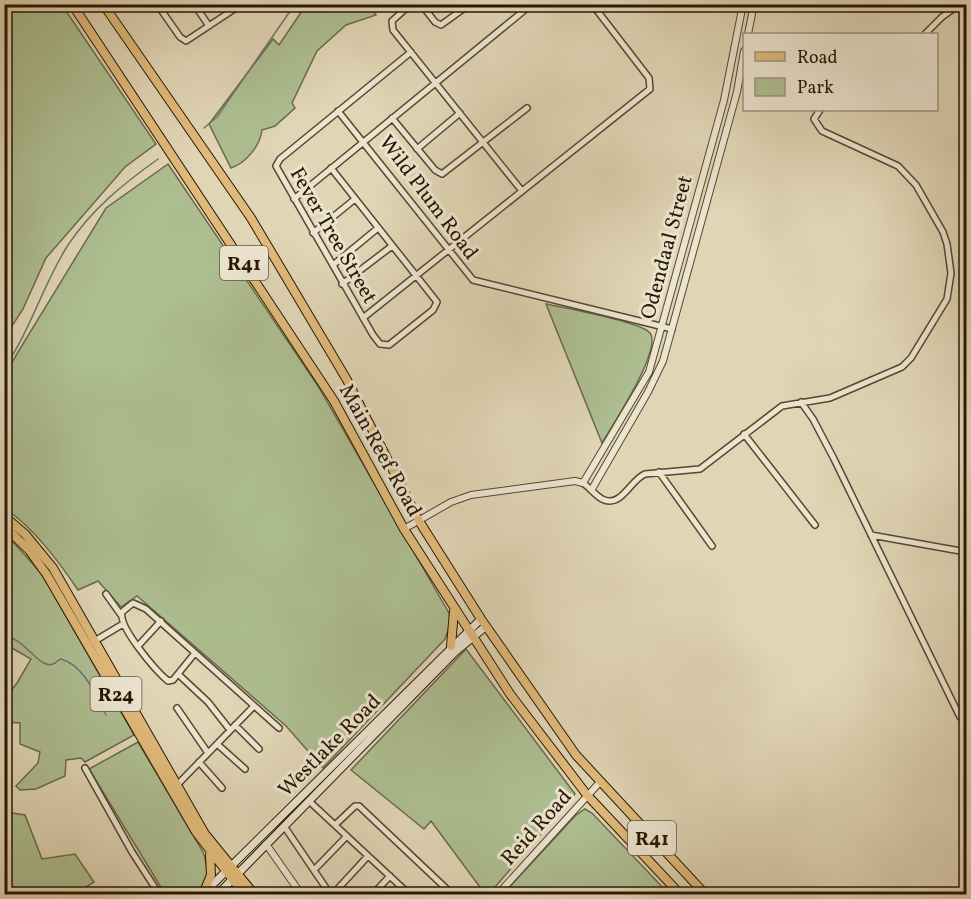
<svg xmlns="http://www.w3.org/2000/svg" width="971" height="899" viewBox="0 0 971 899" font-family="Vollkorn,serif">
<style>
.green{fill:#adbe91;stroke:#6a6a4a;stroke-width:1.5}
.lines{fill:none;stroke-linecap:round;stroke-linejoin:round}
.stream{stroke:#6b766f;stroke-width:1.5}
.minor-casing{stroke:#564630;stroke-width:8}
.tertiary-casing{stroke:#564630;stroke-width:8}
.secondary-casing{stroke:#281703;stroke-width:9}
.primary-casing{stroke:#281703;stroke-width:10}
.minor{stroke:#ebe4cf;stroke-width:5}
.tertiary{stroke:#ebe4cf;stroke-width:6}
.secondary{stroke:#ebe4cf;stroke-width:7}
.primary{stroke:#e0ba7a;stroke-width:8}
.labels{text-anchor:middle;stroke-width:6;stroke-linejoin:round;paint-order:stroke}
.shield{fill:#ebe4cf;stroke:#625440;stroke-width:1.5}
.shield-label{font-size:20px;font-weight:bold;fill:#281703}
.street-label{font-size:21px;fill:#281703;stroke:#ebe4cf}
</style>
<rect width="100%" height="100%" fill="#e0d5b5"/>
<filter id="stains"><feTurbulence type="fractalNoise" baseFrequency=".00333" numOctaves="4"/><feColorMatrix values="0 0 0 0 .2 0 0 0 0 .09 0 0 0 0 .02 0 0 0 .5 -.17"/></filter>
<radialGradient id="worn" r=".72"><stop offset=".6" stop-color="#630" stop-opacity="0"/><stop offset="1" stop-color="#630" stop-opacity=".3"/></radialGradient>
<path class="green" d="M5,4l57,1 94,139 -31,23 -79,91 -23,51 -18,28 -1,-195 5,-6 -5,-5z
M306,5h62l8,10 -30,10 -29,26 -25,52 3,5 -20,18 -13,4c-2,16 -16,33 -31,38l-22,-44 64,-85 6,6z
M168,164l150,222 131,227 2,9 -6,17 -122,129 -37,-42 -149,-130 -16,11 -23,-26 -20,9c-21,-31 -43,-60 -73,-82l-1,-133 102,-167z
M546,304c19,4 91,17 103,28 16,14 -37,94 -47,111z
M4,532l37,41 93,162 -49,27 -4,-4 -15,2 -1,16 -29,13 -16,1 -4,-4 22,-23 2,-11 -20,-8v-21l-15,-1v-24l12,-15 14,-24 -26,-15z
M466,649l109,145 -86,100h-4l-54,-73 -7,8 -73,-59z
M138,742l65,110c4,11 9,38 -9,42 -8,3 -20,0 -29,0l-76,-125z
M585,809l7,4 77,81h-166l73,-79z
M12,813l13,2 17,44 33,-5 19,28 -19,12h-70v-77z"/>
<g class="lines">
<path class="stream" d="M204,128l13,-11 78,-113
M4,368c27,-38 39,-84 64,-123 24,-36 55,-61 90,-86
M4,637c19,-2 35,33 49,27 3,-1 5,-4 8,-5 24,7 34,36 45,56"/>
<defs>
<path id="minor" d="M157,4l23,33 6,4 56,-37
M194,4l15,22
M411,4l-19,17 1,9 129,161
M421,4l14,18 6,3 29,-21
M925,34l17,-17 18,-13
M338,111l135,169 199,49
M392,118l43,52 7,4 85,-66
M417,149l43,-36
M331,168l106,134 -4,8 -44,35 -9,-1 -7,-9 -97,-169 4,-7 131,-107
M294,199l238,-195
M313,233l42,-34
M333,265l45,-37
M342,284l50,-38
M363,318l287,-229 -1,-11 -57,-74
M801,402l12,17 21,40 126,258
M744,434l71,91
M659,472l53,74
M583,483c7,5 12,12 19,16 19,10 28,-19 43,-25l55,-5 82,-63 48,-8 72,-31 9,-9 36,-59 4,-26 -4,-29 -4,-12 -27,-47 -18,-19 -76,-35 -8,-12 6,-9
M871,535l95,17
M106,594l15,21
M93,642l30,-18
M138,646l23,-25
M195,653l-22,27 -5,1c-12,-10 -50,-54 -46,-69l11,-9 13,6 133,119
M178,674l30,28 22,28
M177,708l31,45
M235,725l24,24
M217,744l28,25
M199,762l23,26
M85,768l47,84 27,42
M178,784l76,-78
M309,801l100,93
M335,825l20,-19h4l93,88
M284,826l46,68
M314,870l33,-34
M333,894l35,-38
M373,894l17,-18"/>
<path id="tertiary" d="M748,34l6,-30
M592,489l56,-97 15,-31 74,-269 7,-41
M404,529l47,-27 20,-7 104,-14 8,2 66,-111 75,-272 19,-96
M266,844l35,50
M498,894l102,-112"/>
<path id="secondary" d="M206,891l275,-272
M218,894l236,-241 31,-26"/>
<path id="primary" d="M72,4l262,397 70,128 106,165 77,101 93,99
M103,4l148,214 96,162 72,141 62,98 95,136 129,139
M4,516l21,18 28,34 152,266 49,60
M4,526l25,24 18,25 149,257 48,62
M451,646l3,-35
M204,892l7,-17 -1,-20"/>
</defs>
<use href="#minor" class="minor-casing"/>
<use href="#tertiary" class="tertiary-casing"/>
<use href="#secondary" class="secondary-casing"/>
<use href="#primary" class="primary-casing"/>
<use href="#minor" class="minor"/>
<use href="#tertiary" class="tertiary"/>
<use href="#secondary" class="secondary"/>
<use href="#primary" class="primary"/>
</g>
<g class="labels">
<g class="shield">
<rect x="220" y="246" width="48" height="34" rx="4.5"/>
<rect x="90.5" y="677" width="51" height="34" rx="4.5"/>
<rect x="628" y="821" width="48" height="34" rx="4.5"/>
</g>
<g class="shield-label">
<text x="244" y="270">R41</text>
<text x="116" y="701">R24</text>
<text x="652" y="845">R41</text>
</g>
<g class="street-label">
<text transform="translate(429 197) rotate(53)" y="7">Wild Plum Road</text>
<text transform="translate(334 235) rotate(60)" y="7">Fever Tree Street</text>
<text transform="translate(666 247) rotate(-75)" y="7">Odendaal Street</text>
<text transform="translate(381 450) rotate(61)" y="7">Main Reef Road</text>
<text transform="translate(329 745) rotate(-45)" y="7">Westlake Road</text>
<text transform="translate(536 827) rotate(-48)" y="7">Reid Road</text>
</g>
</g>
<rect width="971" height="899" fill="none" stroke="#e0d5b5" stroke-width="24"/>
<rect x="6" y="6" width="959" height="887" fill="none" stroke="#281703" stroke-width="3"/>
<rect x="12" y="12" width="947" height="875" fill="none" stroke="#281703" stroke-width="1.5"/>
<rect x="743" y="33" width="195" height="78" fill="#ebe4cf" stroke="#9d927d" stroke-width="1.5"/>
<rect x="755" y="52" width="30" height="9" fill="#e0ba7a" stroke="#9d927d" stroke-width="1.5"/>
<text x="797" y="63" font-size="18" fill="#281703">Road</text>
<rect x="755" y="78" width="30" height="18" fill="#adbe91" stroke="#9d927d" stroke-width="1.5"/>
<text x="797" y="93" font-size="18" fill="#281703">Park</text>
<rect width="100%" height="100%" filter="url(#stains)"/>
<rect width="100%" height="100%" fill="url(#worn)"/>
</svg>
